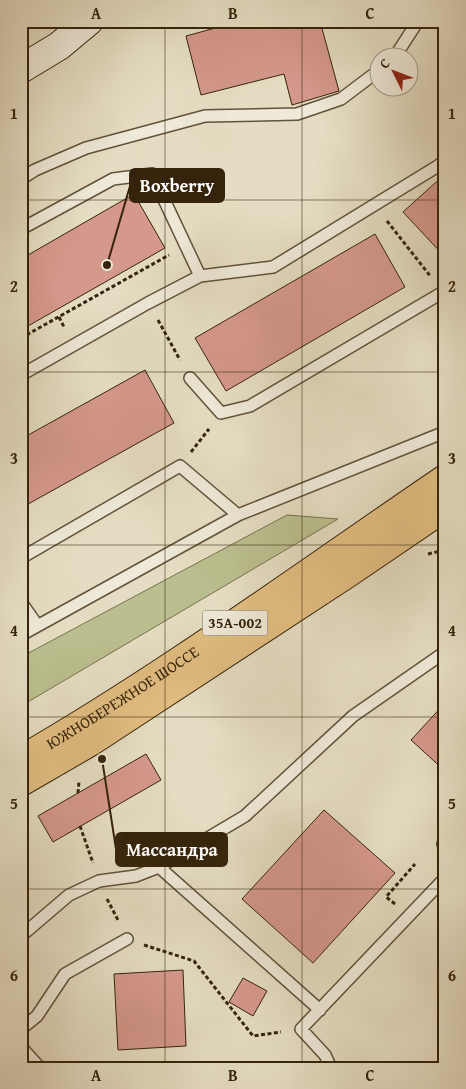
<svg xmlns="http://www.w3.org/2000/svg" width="466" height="1089" viewBox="0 0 466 1089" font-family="'Gentium Book Plus',serif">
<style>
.green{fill:#bbbf8f;stroke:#78724d}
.building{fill:#d5988c;stroke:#35240b}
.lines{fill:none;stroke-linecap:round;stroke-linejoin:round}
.lane-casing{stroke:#615239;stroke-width:14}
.secondary-casing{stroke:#35240b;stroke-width:30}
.highway-casing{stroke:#35240b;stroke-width:30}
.path{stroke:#35240b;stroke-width:3;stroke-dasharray:4 2.5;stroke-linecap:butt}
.lane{stroke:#eee9d8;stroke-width:11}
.secondary{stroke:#eee9d8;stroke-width:28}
.highway{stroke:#e2be82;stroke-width:28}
.grid{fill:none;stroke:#35240b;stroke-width:1;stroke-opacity:0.55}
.labels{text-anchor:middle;stroke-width:4;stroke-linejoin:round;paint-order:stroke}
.shield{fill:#eee9d8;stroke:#6c5f48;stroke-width:1}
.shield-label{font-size:15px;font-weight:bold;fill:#35240b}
.street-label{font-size:16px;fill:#35240b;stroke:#eee9d8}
.leader{fill:none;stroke:#35240b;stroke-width:2}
.callout-dot{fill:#35240b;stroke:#eee9d8;stroke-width:2}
.callout{fill:#35240b;stroke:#35240b;stroke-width:2}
.callout-label{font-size:18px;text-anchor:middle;font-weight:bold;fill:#fff}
.neatline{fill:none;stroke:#35240b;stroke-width:2}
.grid-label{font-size:16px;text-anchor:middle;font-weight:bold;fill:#35240b}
</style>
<rect width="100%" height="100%" fill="#e5ddc3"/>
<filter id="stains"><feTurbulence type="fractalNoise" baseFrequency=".004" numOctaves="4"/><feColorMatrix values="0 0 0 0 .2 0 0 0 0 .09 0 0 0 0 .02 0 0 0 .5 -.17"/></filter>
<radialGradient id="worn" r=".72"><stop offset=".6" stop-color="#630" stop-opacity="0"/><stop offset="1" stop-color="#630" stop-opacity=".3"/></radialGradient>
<path class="green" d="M287,515l51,4 -317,187v-49z"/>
<path class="building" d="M241,21h79l19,70 -47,14 -8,-31 -83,21 -15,-59z
M445,174v83l-42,-45z
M134,194l31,54 -144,82v-71z
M375,234l30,53 -179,104 -31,-53z
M145,370l29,53 -153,85v-69z
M445,703v68l-34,-31z
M146,754l15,26 -108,62 -15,-26z
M324,810l71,63 -82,90 -71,-64z
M183,970l3,76 -68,4 -4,-76z
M243,978l24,13 -14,25 -24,-14z"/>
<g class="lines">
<defs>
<path id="lane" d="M394,58l24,-37
M21,179l14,-9 51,-22 119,-32 92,-2 44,-15 37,-28
M21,229l92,-50 39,-5 48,102 -52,27 -127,72
M200,276l73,-9 165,-101 7,-6
M190,378l31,35 29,-7 195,-115
M21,558l159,-92 58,49
M21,602l16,23
M21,635l217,-120 207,-83
M443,844l2,1
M159,867l161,143
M21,936l48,-41 30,-14 37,-5 23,-9 86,-51 108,-100 92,-64
M21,1029l16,-13 28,-42 62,-35
M21,1047l19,21
M331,1068l-6,-13 -24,-26 144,-151"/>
<path id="secondary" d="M21,69l38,-23 30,-25"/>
<g id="highway">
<path id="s1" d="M21,760c147,-85 284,-186 424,-281"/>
<path d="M21,782l69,-40 258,-169 97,-66"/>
</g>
</defs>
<use href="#lane" class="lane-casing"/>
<use href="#secondary" class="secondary-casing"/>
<use href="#highway" class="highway-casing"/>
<path class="path" d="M387,221l44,56
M59,317l5,10
M158,320l22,40
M21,338l148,-83
M191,452l18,-23
M428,554l17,-4
M78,793l1,-12
M80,826l13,37
M107,899l12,23
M395,904l-9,-7 29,-33
M144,945l50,16 59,75 28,-4"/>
<use href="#lane" class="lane"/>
<use href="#secondary" class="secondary"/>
<use href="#highway" class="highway"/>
</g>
<path class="grid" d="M165,21v1047M302,21v1047M21,200h424M21,372h424M21,545h424M21,717h424M21,889h424"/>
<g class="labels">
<rect class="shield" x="202.5" y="610.5" width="65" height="25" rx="4"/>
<g class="shield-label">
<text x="235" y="628">35А-002</text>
</g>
<g class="street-label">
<text dy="6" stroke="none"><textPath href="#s1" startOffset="119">ЮЖНОБЕРЕЖНОЕ ШОССЕ</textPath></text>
</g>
</g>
<path class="leader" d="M107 265L130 186M102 759L116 849"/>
<g class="callout-dot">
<circle cx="107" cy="265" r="5"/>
<circle cx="102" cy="759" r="5"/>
</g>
<g class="callout">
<rect x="130" y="169" width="94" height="33" rx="5"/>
<rect x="116" y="833" width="111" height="33" rx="5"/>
</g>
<g class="callout-label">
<text x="177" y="192">Boxberry</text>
<text x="172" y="856">Массандра</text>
</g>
<rect width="466" height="1089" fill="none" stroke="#e5ddc3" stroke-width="55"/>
<g transform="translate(394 72) rotate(312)"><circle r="24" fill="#eee9d8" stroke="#a49a86"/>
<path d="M0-4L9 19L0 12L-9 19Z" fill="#8f2418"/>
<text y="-8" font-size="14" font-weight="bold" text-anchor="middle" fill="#35240b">С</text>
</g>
<rect x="28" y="28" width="410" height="1034" class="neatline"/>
<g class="grid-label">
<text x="96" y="19">A</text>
<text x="233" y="19">B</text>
<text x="370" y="19">C</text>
<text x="14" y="119">1</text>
<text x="452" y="119">1</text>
<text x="14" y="292">2</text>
<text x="452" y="292">2</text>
<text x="14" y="464">3</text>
<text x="452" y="464">3</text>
<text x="14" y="636">4</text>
<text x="452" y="636">4</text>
<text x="14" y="809">5</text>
<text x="452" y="809">5</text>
<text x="14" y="981">6</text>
<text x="452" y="981">6</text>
<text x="96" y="1081">A</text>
<text x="233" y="1081">B</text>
<text x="370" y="1081">C</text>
</g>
<rect width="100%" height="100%" filter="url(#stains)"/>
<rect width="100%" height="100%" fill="url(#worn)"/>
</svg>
